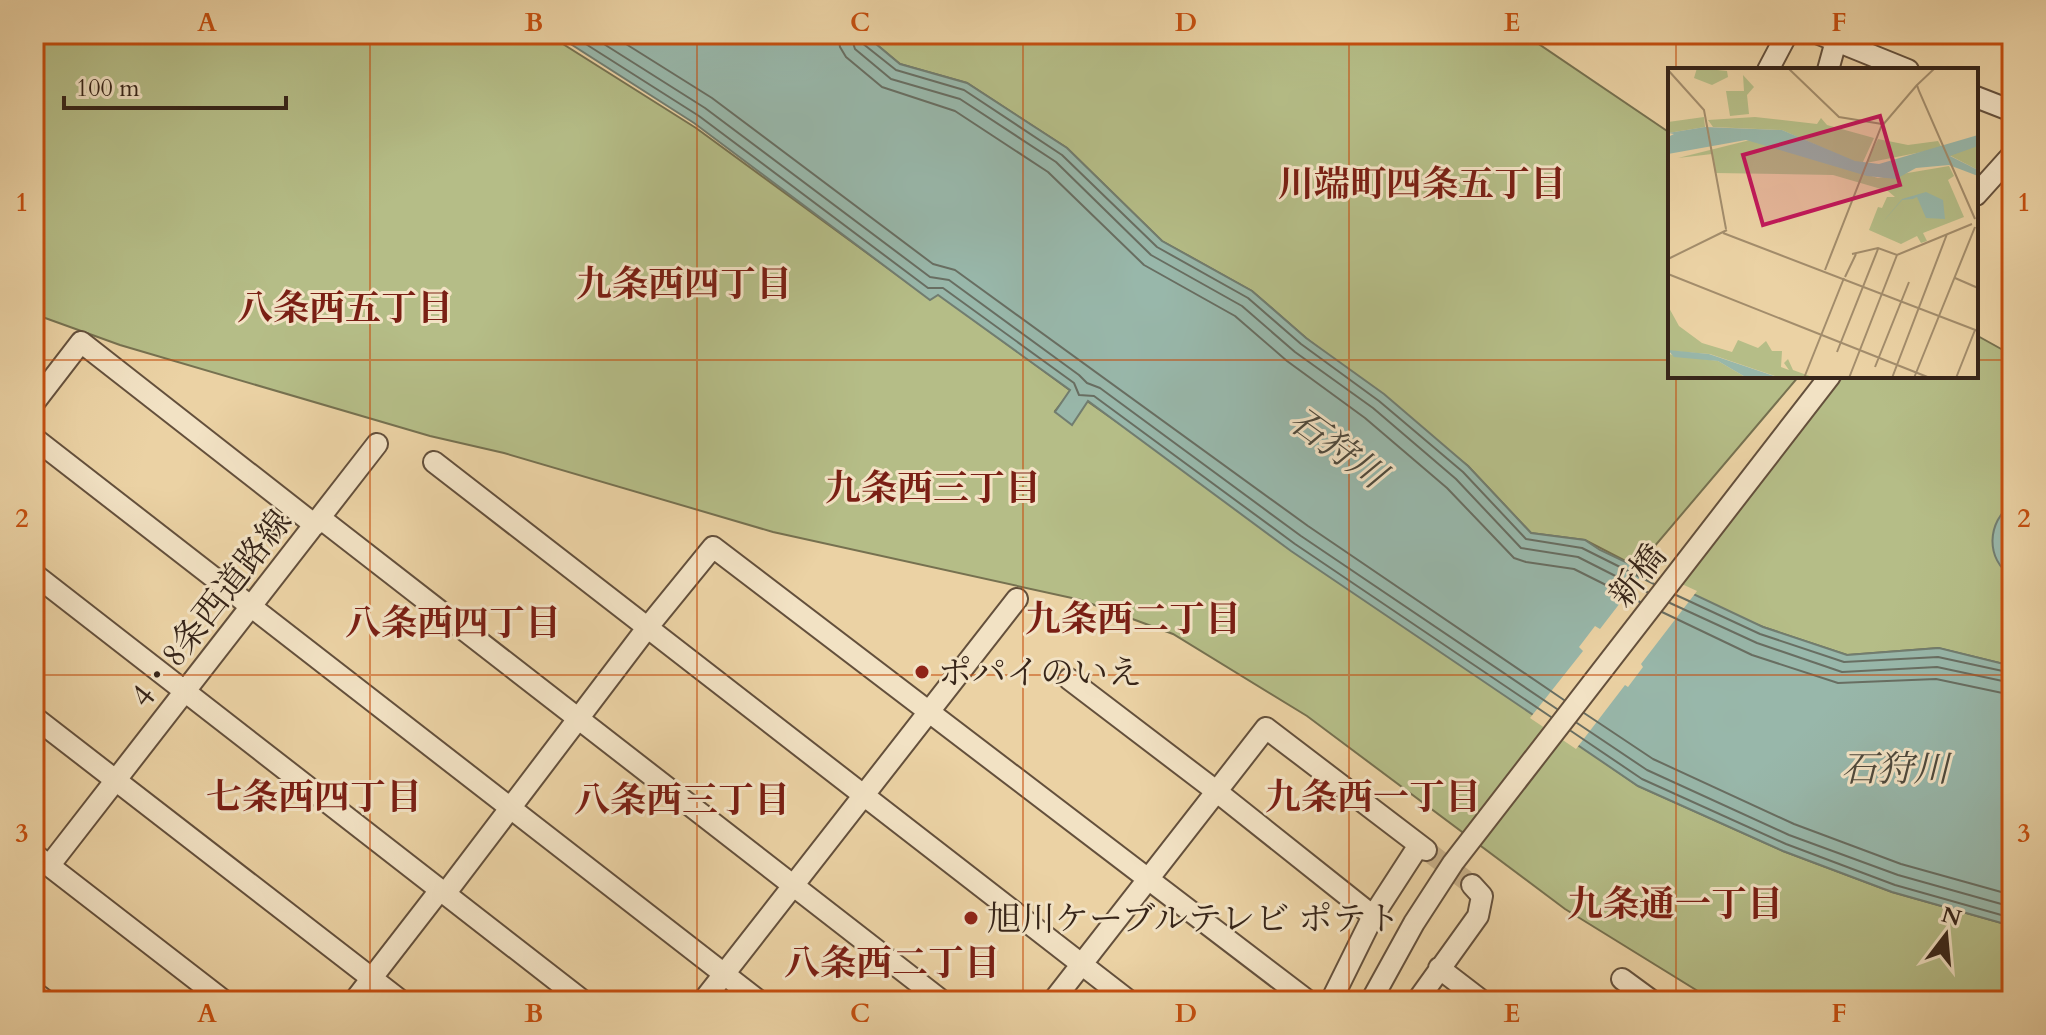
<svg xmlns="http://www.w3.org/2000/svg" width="2046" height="1035" viewBox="0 0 2046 1035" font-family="Cardo,'Noto Serif JP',serif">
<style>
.green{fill:#b5bd87;stroke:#767150;stroke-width:2}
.water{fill:#98b7aa;stroke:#717d70;stroke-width:2}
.pier{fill:#ebd2a4}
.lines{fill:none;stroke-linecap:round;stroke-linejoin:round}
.shore{stroke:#686e62;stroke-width:2}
.minor-tunnel{stroke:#c7af88;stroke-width:20;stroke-dasharray:20 10;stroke-linecap:butt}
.minor-casing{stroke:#64503c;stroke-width:24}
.minor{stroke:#f2e2c4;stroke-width:20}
.grid{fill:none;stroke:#c54f0f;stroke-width:2;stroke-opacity:0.55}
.poi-dot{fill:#8f2418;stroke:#f2e2c4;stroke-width:3}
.labels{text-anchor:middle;stroke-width:6;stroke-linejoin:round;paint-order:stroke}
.street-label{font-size:34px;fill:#372519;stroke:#f2e2c4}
.poi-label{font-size:34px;fill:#372519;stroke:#f2e2c4;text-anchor:start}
.neighbourhood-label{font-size:36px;font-weight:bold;fill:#7a1f14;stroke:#f2e2c4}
.water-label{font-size:36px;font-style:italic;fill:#4f4a3d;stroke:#f2e2c4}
.inset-road{fill:none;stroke:#a38d6c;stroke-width:2}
.view{fill:#c2185b;fill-opacity:0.15;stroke:#c2185b;stroke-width:4}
.inset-edge{fill:none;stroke:#372519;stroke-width:4}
.neatline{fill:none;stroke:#c54f0f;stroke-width:3}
.grid-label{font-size:26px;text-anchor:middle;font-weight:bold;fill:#c54f0f}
</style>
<rect width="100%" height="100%" fill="#ebd2a4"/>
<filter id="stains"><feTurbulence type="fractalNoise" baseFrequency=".0025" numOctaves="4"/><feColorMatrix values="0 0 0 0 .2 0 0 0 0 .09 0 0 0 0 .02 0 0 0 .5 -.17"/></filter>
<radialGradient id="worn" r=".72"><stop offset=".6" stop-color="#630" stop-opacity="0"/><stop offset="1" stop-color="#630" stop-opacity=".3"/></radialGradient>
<path class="green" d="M34,34h513l149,94 234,171 8,-5 133,97 -16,20 17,13 15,-23 551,385 145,65 109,41 120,34v75h-298l-149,-92 -258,-193 -134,-82 -92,-34 -308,-68 -269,-79 -74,-17 -310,-91 -86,-31z
M864,34h660l146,99v243h129l-162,191 -52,-27 -54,-7 -63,-67 -162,-128 -54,-47 -90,-50 -95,-93 -100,-65 -67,-19z
M1976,335l36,20v311l-74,-18 -91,7 -84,-28 -96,-38 164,-213h145z"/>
<path class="water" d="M555,34h309l36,30 67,19 100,65 95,93 90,50 54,47 78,56 84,72 63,67 54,7 15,10 163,77 84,28 92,-7 73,18v260l-120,-34 -109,-41 -145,-65 -347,-235 -203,-150 -16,24 -17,-13 15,-22 -132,-95 -8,5 -236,-177z
M2012,504v72c-27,-16 -25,-55 0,-72z"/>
<path class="pier" d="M1647,568l50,23 -56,73 2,3 -15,20 -3,-2 -49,64 -46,-31 53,-67 -4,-4 16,-21 5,3z"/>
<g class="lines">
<path class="shore" d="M570,34l129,82 229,172h15l131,95 5,12 15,1 201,148 256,173
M588,34l117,74 225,169 19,3 130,95 8,8 13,5 201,148 256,173
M610,34l102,64 221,166 22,6 353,256 256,174
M838,34l2,13 6,10 36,30 73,24 93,61 96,93 91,51 52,45 78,57 82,70 67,70 12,4 48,7 66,33
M850,34l5,15 36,30 69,20 96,63 95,93 91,51 53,46 78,56 83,71 65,69 57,9 69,35
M860,34l2,9 34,27 68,20 98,65 95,92 91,51 53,46 78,57 84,71 63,67 56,9 72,36
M1676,595l84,39 84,28 94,-5 74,16
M1670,603l87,40 85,29 95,-5 75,16
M1662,612l90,43 86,28 98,-4 76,16
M1584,713l69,46 141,65 107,40 111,31
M1577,723l70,47 142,65 109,40 114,32
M1571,731l71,48 144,65 109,41 117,33"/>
<path class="minor-tunnel" d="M1426,850l46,35"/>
<defs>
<path id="minor" d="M1819,34l89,36
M1768,70l19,-36
M1828,70l8,-29
M1976,97l36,14
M1976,195l36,-40
M34,403l47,-61 234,183
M34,438l725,563
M434,462l695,539
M320,518l622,483
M34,574l549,427
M1069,679l147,112 157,125
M34,717l367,284
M34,854l190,147
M49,866l328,-422
M445,894l202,-266 66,-81 595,454
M1439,968l43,33
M1622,979l30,22
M34,992l12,9
M354,1001l86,-111
M703,1001l314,-402
M1053,1001l213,-273 160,122
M1331,1001l42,-85 46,-71
M1371,1001l43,-78 39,-60 377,-487
M1417,1001l61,-85 4,-20 -10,-11"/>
</defs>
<use href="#minor" class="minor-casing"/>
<use href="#minor" class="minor"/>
</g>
<path class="grid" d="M370,34v967M697,34v967M1023,34v967M1349,34v967M1676,34v36M34,360h1636M1976,360h36M1676,376v625M34,675h1978"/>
<g class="poi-dot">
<circle cx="922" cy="672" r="8"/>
<circle cx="971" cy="918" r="8"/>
</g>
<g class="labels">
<g class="street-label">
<text transform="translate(1637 575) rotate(-52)" y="12">新橋</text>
<text transform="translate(210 608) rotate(-52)" y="12">4・8条西道路線</text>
</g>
<g class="poi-label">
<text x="938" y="684">ポパイのいえ</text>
<text x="987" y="930">旭川ケーブルテレビ ポテト</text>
</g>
<g class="neighbourhood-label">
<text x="1422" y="196">川端町四条五丁目</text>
<text x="684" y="296">九条西四丁目</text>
<text x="345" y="320">八条西五丁目</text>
<text x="933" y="500">九条西三丁目</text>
<text x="1133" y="631">九条西二丁目</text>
<text x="453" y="635">八条西四丁目</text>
<text x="314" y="809">七条西四丁目</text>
<text x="1373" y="809">九条西一丁目</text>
<text x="682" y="812">八条西三丁目</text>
<text x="1675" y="916">九条通一丁目</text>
<text x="892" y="975">八条西二丁目</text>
</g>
<g class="water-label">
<text transform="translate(1338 447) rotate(36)" y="13">石狩川</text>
<text x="1895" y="781">石狩川</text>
</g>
</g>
<g transform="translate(1668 68)">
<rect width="310" height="310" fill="#ebd2a4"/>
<path d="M29,0l30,3 1,6 -16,8 -18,-7zM75,7l11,12 -7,8 2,19 -19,2 -4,-25h18zM36,49l1,10 -37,6v-11zM87,49l62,7 4,-6 6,7 47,13 -11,24h-8l-73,-32 -69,-3 -5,-7zM210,71l30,6 30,-4 4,7 -76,15zM82,72l128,38 71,-12 5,10 -6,4 16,37 -41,16 4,8 -6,2 -4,-7 -16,8 -32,-14 9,-23 4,1 5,-11h8l-7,-6 -55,-16 -118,-2 -3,-19 -34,4zM310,78v24l-29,-15 15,-8zM0,238l11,20 23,17 30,9 6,-12 20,8 8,-7 6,10h10l-1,16 8,3 -5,-7 4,-4 5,11 22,8h-34l-71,-24 -40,-3zM0,286l50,7 29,17h-79z" fill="#b5bd87"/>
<path d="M37,59l77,3 73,31 24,3 99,-29v11l-28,10 28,14v6l-29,-11 -33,3 -20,11 -29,-3 -121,-36 -78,14v-17l6,-3 -6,-1zM258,124l17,8 2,19 -19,-1 -9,-21 -4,2 -11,1 -20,23 20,-24zM0,282l41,4 71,24h-33l-29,-17 -44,-4z" fill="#98b7aa"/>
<path class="inset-road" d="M120,0l51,49 43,7M267,0l-18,17 2,6 56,128M0,2l36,40 22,119M55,165l255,98M184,186l26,-6 19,7 75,-31M0,191l59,-29M157,202l56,-143 36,-42M0,206l262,104M177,209l11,-23M287,210l23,10M271,248l36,-89M169,284l41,-103M207,299l34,-85M136,310l40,-100M181,310l48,-123M224,310l55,-144M246,310l25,-62M288,310l19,-48"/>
<path class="view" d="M212,48l20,69 -137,40 -20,-70z"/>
<rect width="310" height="310" class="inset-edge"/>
</g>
<rect width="2046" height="1035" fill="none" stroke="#ebd2a4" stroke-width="88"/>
<g transform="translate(1946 935) rotate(16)" stroke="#f2e2c4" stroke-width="6" paint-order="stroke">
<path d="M0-6L14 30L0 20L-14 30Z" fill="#372519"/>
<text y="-12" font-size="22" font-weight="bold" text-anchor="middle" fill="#372519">N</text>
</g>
<path d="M64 96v12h222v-12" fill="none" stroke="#372519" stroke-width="4"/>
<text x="76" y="96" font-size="24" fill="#372519" stroke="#f2e2c4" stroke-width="6" paint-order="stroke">100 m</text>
<rect x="44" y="44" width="1958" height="947" class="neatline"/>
<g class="grid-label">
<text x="207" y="31">A</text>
<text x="534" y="31">B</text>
<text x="860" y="31">C</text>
<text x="1186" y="31">D</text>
<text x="1512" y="31">E</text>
<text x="1839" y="31">F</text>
<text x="22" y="211">1</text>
<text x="2024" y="211">1</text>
<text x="22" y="527">2</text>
<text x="2024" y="527">2</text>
<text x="22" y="842">3</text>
<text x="2024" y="842">3</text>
<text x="207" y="1022">A</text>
<text x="534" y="1022">B</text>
<text x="860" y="1022">C</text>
<text x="1186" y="1022">D</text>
<text x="1512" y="1022">E</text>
<text x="1839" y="1022">F</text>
</g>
<rect width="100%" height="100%" filter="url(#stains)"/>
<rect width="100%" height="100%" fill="url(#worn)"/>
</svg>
